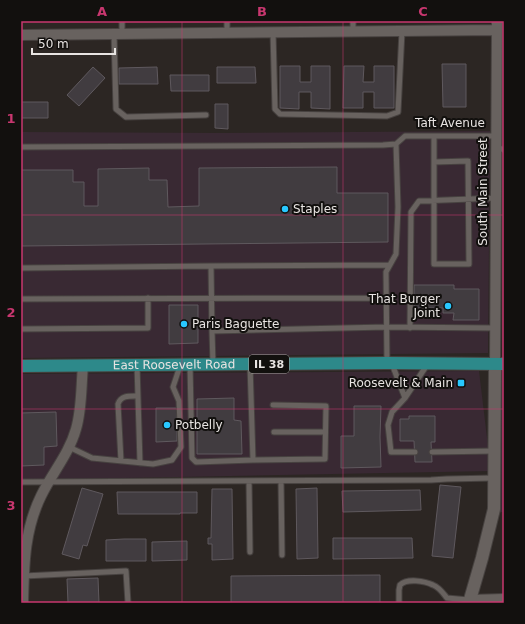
<svg xmlns="http://www.w3.org/2000/svg" width="525" height="624" viewBox="0 0 525 624" font-family="'DejaVu Sans',sans-serif">
<style>
.commercial{fill:#392933}
.building{fill:#413c40;stroke:#5f595e}
.lines{fill:none;stroke-linecap:round;stroke-linejoin:round}
.service-casing{stroke:#474240;stroke-width:7}
.minor-casing{stroke:#474240;stroke-width:12}
.tertiary-casing{stroke:#474240;stroke-width:14}
.primary-casing{stroke:#474240;stroke-width:14}
.service{stroke:#68625f;stroke-width:5}
.minor{stroke:#68625f;stroke-width:10}
.tertiary{stroke:#68625f;stroke-width:12}
.primary{stroke:#2d898a;stroke-width:12}
.grid{fill:none;stroke:#c8376f;stroke-width:1;stroke-opacity:0.55}
.poi-dot{fill:#28c8ff;stroke:#12100e;stroke-width:1.5}
.labels{text-anchor:middle;stroke-width:4;stroke-linejoin:round;paint-order:stroke}
.shield{fill:#12100e;stroke:#a8a4a2;stroke-width:1}
.shield-label{font-size:11px;font-weight:bold;fill:#e8e4e2}
.street-label{font-size:12px;fill:#e8e4e2;stroke:#12100e}
.poi-label{font-size:12px;fill:#e8e4e2;stroke:#12100e;text-anchor:start}
.neatline{fill:none;stroke:#c8376f;stroke-width:1.5}
.grid-label{font-size:13px;text-anchor:middle;font-weight:bold;fill:#c8376f}
</style>
<rect width="100%" height="100%" fill="#2c2623"/>
<path class="commercial" d="M490,131l-2,222 -467,5v-226l200,1z
M479,371l12,100 -470,9v-106z
M501,371h3v141h-4z"/>
<path class="building" d="M442,64h24v43h-23z
M280,66h20v16h11v-16h19v43l-19,-1v-16h-12v17l-19,-1z
M344,66h20l-1,16h11v-16h20v42h-20v-16h-11v16h-20z
M93,67l12,11 -26,28 -12,-11z
M157,67l1,17h-39v-16z
M217,67h38l1,16h-39z
M170,75h39v16h-38z
M21,102h27v16h-27z
M215,104h13v25l-13,-1z
M337,167v26h51v49l-367,4v-76h52v12h11v24h14v-37l51,-1v12h18l1,27 31,-1v-38z
M414,285h40v4h25v31h-26l1,-7h-11v-5h-29z
M169,305h29v38l-29,1z
M234,398v22l7,1 1,33h-45v-55z
M354,406h27l-1,31 1,30 -40,1v-32h13z
M156,408h21v33l-21,1z
M56,412l1,34 -13,1v18l-23,1v-53z
M409,416h26v26h-4l1,20h-17l-1,-21h-14v-22h9z
M440,485l21,2 -8,71 -21,-2z
M82,488l21,6 -16,52 -4,-1 -4,14 -17,-5z
M317,488l1,70 -21,1 -1,-70z
M212,489h20l1,70 -21,1v-16h-4v-6h3z
M420,490l1,20 -78,2 -1,-21z
M117,492h80v21h-17v1h-62z
M333,538h79l1,20 -80,1z
M124,539h22v22h-40v-21z
M187,541v19l-35,1v-19z
M380,575v28h-149v-27z
M98,578l1,25h-31l-1,-24z"/>
<g class="lines">
<defs>
<path id="service" d="M122,21v13
M227,21v12
M353,21v11
M273,32l2,77 5,5 107,2 11,-4 4,-81
M114,34l2,75 10,8 80,-2
M434,136v128h35l-1,-103 -34,1
M21,147l362,-2 13,-1 9,-8h91
M497,147l7,3
M389,265l-178,1 1,65 175,-4 108,1
M21,268l190,-2
M21,299l365,-1
M410,328l1,-116 8,-11 78,-3
M21,329l127,-1v-30
M212,331l1,33
M387,363l-1,-91 10,-18 2,-47 -2,-63
M250,364l3,96 72,-1 1,-53 -53,-1
M392,364l13,34
M137,365l3,98
M190,365l2,93 4,4 57,-2
M274,432h51
M69,447l23,11 61,6 19,-4 9,-13 -2,-46 -6,-14 7,-21
M415,452h-24l-3,-27 4,-13 13,-14 22,-33
M432,452l62,-1
M121,461l-3,-57c3,-9 12,-8 20,-8
M249,481l1,71
M281,481l1,74
M21,482l410,-2 16,-1 47,-1
M24,576l102,-5 2,32
M399,603v-13l1,-5c7,-7 25,-4 33,0 6,2 10,8 14,13l22,2"/>
<path id="minor" d="M21,35l476,-5
M495,364l2,-343
M470,600l34,-1
M23,603c1,-38 1,-72 18,-107 11,-23 28,-42 35,-67 6,-20 5,-43 7,-63"/>
<path id="tertiary" d="M469,603l13,-45 12,-49 1,-145"/>
<g id="primary">
<path id="s1" d="M21,366l366,-3 117,1"/>
</g>
</defs>
<use href="#service" class="service-casing"/>
<use href="#minor" class="minor-casing"/>
<use href="#tertiary" class="tertiary-casing"/>
<use href="#primary" class="primary-casing"/>
<use href="#service" class="service"/>
<use href="#minor" class="minor"/>
<use href="#tertiary" class="tertiary"/>
<use href="#primary" class="primary"/>
</g>
<path class="grid" d="M182,21v582M343,21v582M21,215h483M21,409h483"/>
<g class="poi-dot">
<circle cx="285" cy="209" r="4"/>
<circle cx="448" cy="306" r="4"/>
<circle cx="184" cy="324" r="4"/>
<rect x="457" y="379" width="8" height="8" rx="2"/>
<circle cx="167" cy="425" r="4"/>
</g>
<g class="labels">
<rect class="shield" x="249" y="355" width="40" height="18" rx="3"/>
<g class="shield-label">
<text x="269" y="368">IL 38</text>
</g>
<g class="street-label">
<text x="450" y="127">Taft Avenue</text>
<text transform="translate(483 192) rotate(-90)" y="4">South Main Street</text>
<text dy="4" stroke="none"><textPath href="#s1" startOffset="153">East Roosevelt Road</textPath></text>
</g>
<g class="poi-label">
<text x="293" y="213">Staples</text>
<text x="440" y="303" text-anchor="end">That Burger<tspan x="440" dy="14">Joint</tspan></text>
<text x="192" y="328">Paris Baguette</text>
<text x="453" y="387" text-anchor="end">Roosevelt &amp; Main</text>
<text x="175" y="429">Potbelly</text>
</g>
</g>
<rect width="525" height="624" fill="none" stroke="#12100e" stroke-width="44"/>
<path d="M32 48v6h83v-6" fill="none" stroke="#e8e4e2" stroke-width="2"/>
<text x="38" y="48" font-size="12" fill="#e8e4e2" stroke="#12100e" stroke-width="3" paint-order="stroke">50 m</text>
<rect x="22" y="22" width="481" height="580" class="neatline"/>
<g class="grid-label">
<text x="102" y="16">A</text>
<text x="262" y="16">B</text>
<text x="423" y="16">C</text>
<text x="11" y="123">1</text>
<text x="11" y="317">2</text>
<text x="11" y="510">3</text>
</g>
</svg>
